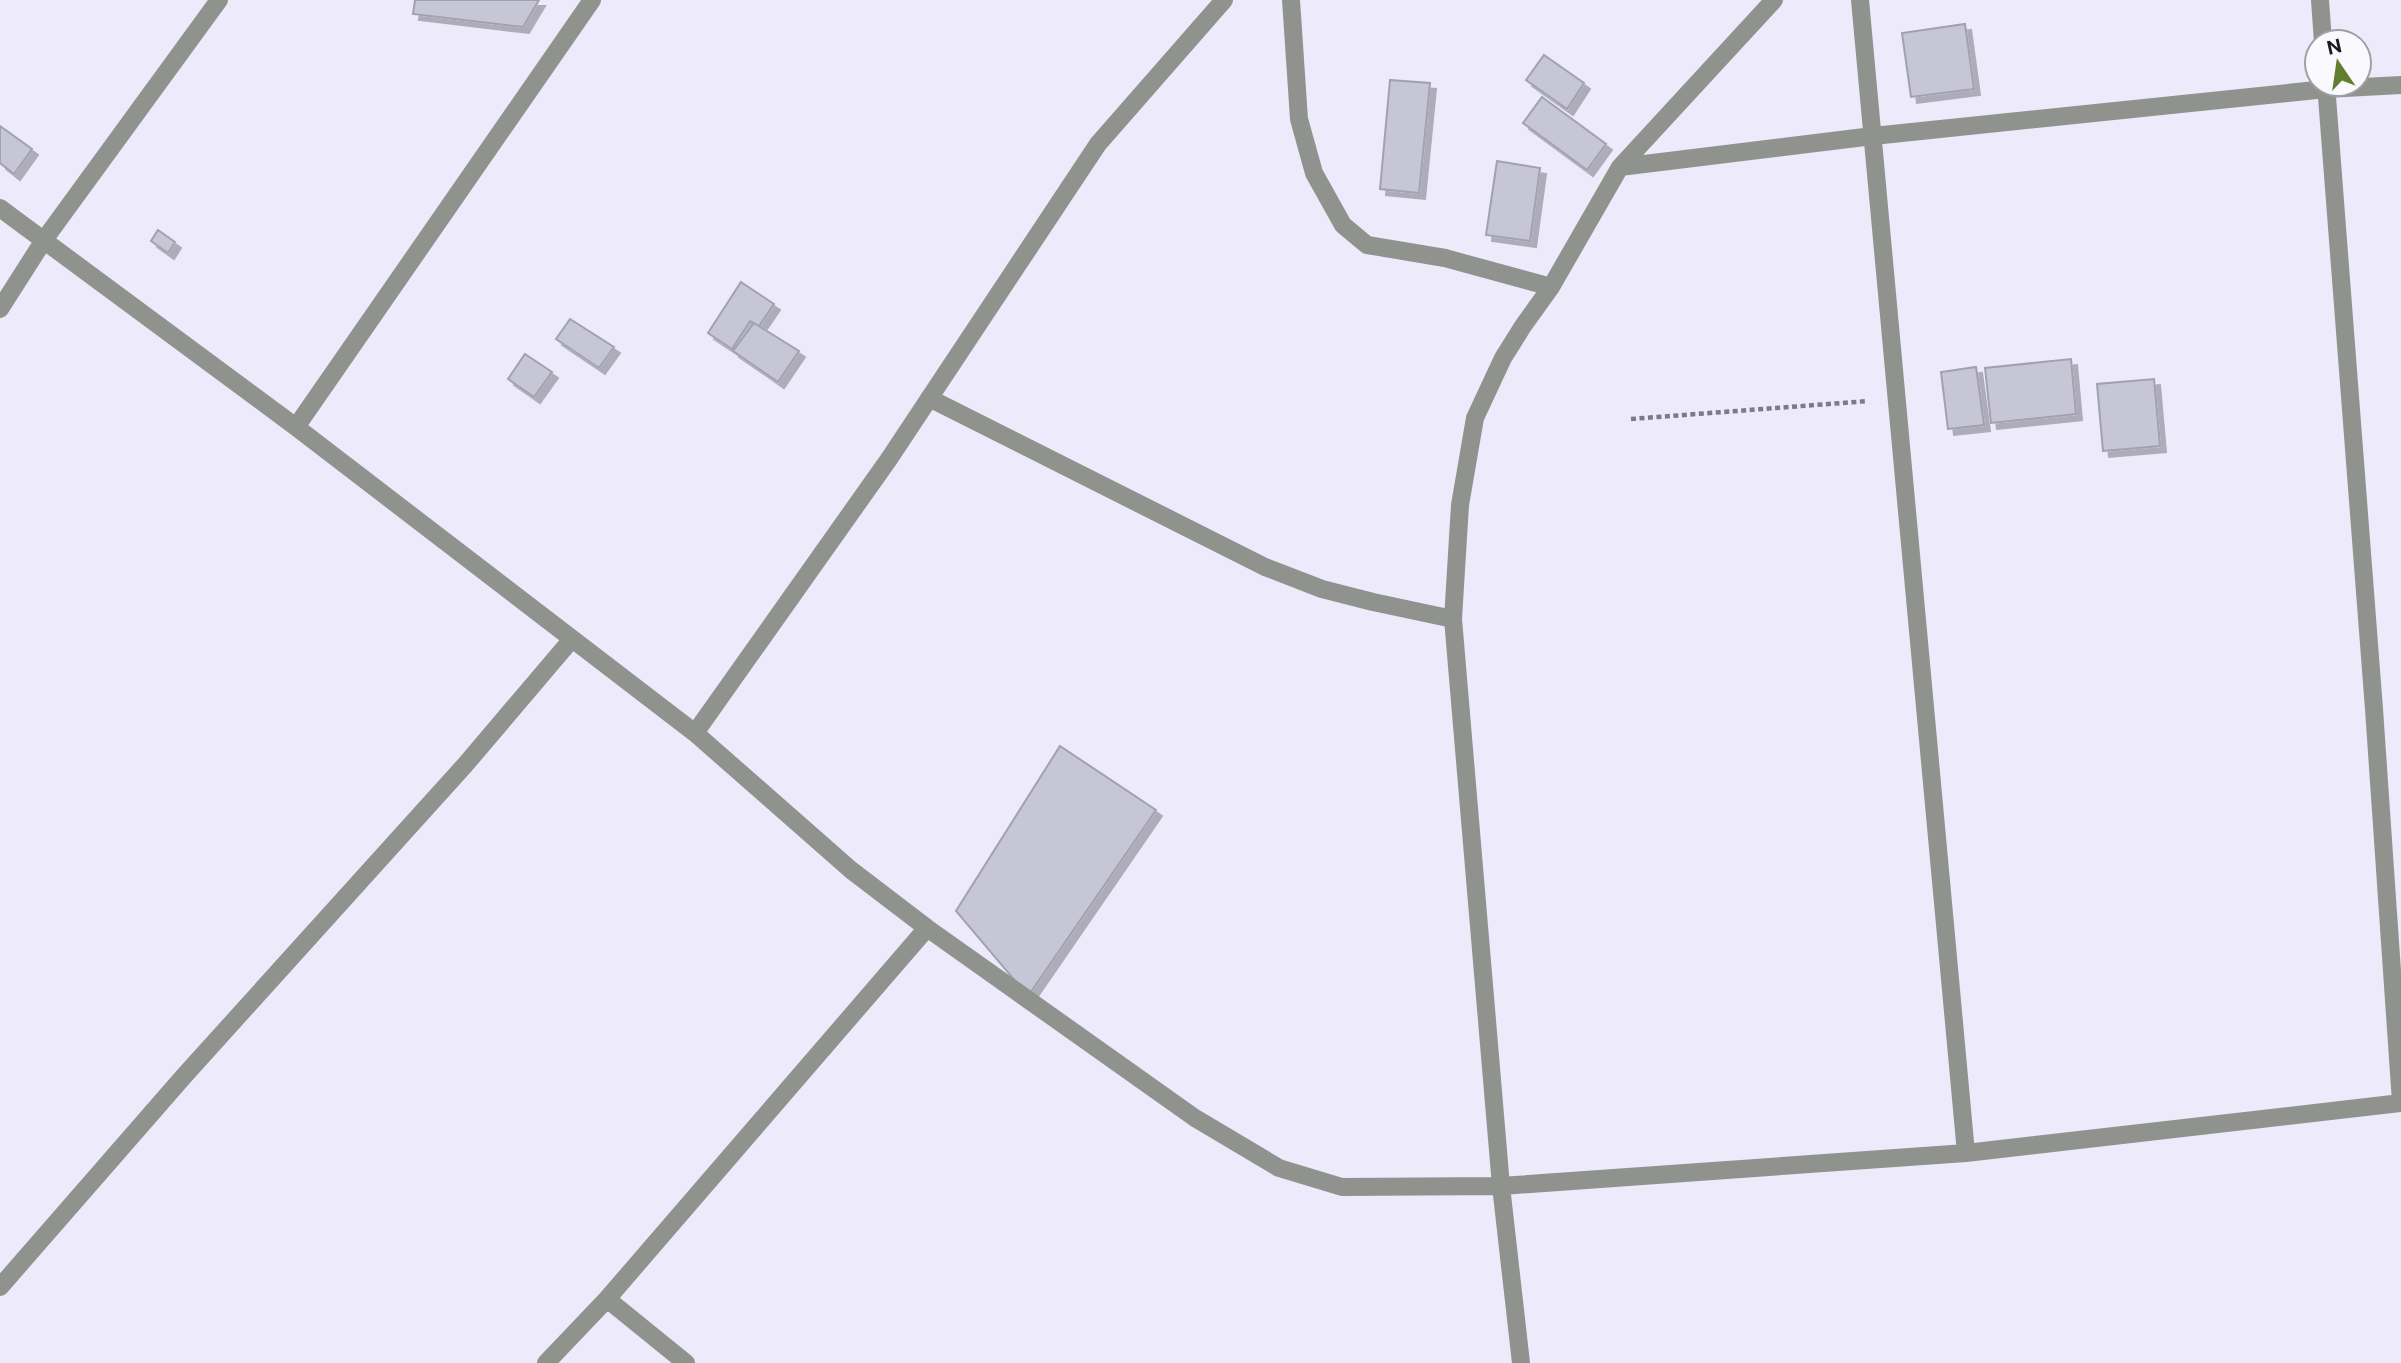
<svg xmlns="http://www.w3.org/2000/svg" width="2401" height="1363" viewBox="0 0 2401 1363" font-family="'Public Sans',sans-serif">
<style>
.building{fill:#c7c6d6;stroke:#a2a1b0;stroke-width:2;filter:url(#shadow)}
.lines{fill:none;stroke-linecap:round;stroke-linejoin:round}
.path{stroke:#7b7a86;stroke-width:4.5;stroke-dasharray:5 3.5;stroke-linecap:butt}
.minor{stroke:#90938d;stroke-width:18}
</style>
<defs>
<filter id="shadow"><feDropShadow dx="6" dy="6" stdDeviation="0" flood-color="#0004"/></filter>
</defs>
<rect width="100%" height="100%" fill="#eceafb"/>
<path class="building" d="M415,0h124l-16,27 -110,-13z
M1965,24l9,65 -63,8 -9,-64z
M1544,55l40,28 -17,26 -41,-29z
M1390,80l40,3 -11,110 -39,-4z
M1542,97l64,47 -19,26 -64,-47z
M0,126l32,23 -18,25 -14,-11z
M1497,161l43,7 -10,73 -44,-6z
M158,230l17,12 -7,11 -17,-12z
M741,282l33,22 -15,22 -9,-5 -18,28 -24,-16z
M570,319l44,28 -15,21 -43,-29z
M754,323l45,28 -21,31 -45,-31z
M525,354l27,18 -18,25 -26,-18z
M2071,359l5,55 -85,9 -6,-55z
M1976,367l8,58 -36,4 -7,-57z
M2154,379l6,67 -57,5 -6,-67z
M1060,746l96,64 -128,186 -72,-85z"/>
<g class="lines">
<path class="path" d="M1631,419l237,-18"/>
<path class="minor" d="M1291,0l8,119 15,54 29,52 24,20 78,13 106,29
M1860,0l106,1153
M2320,0l3,42
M2326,84l48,625 27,393
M1620,167l253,-31 453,-47 75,-4
M0,208l296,219 399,306 156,137 76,58 268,190 84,50 63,19 159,-1 465,-33 435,-50
M0,309l44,-69 175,-240
M929,398l336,169 57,22 51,13 80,17
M296,427l296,-427
M695,733l194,-274 209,-315 126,-144
M0,1287l184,-211 281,-311 107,-126
M607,1299l79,64
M546,1363l61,-64 320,-371
M1521,1363l-20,-177 -48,-567 7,-114 15,-87 28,-60 20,-32 28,-39 69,-120 154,-167"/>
</g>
<g transform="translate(2338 63) rotate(347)"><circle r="33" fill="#faf9fd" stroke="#a09fa4" stroke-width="2"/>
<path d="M0-5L12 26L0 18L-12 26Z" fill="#617d31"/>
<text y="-10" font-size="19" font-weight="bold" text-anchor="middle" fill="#19191f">N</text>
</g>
</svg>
